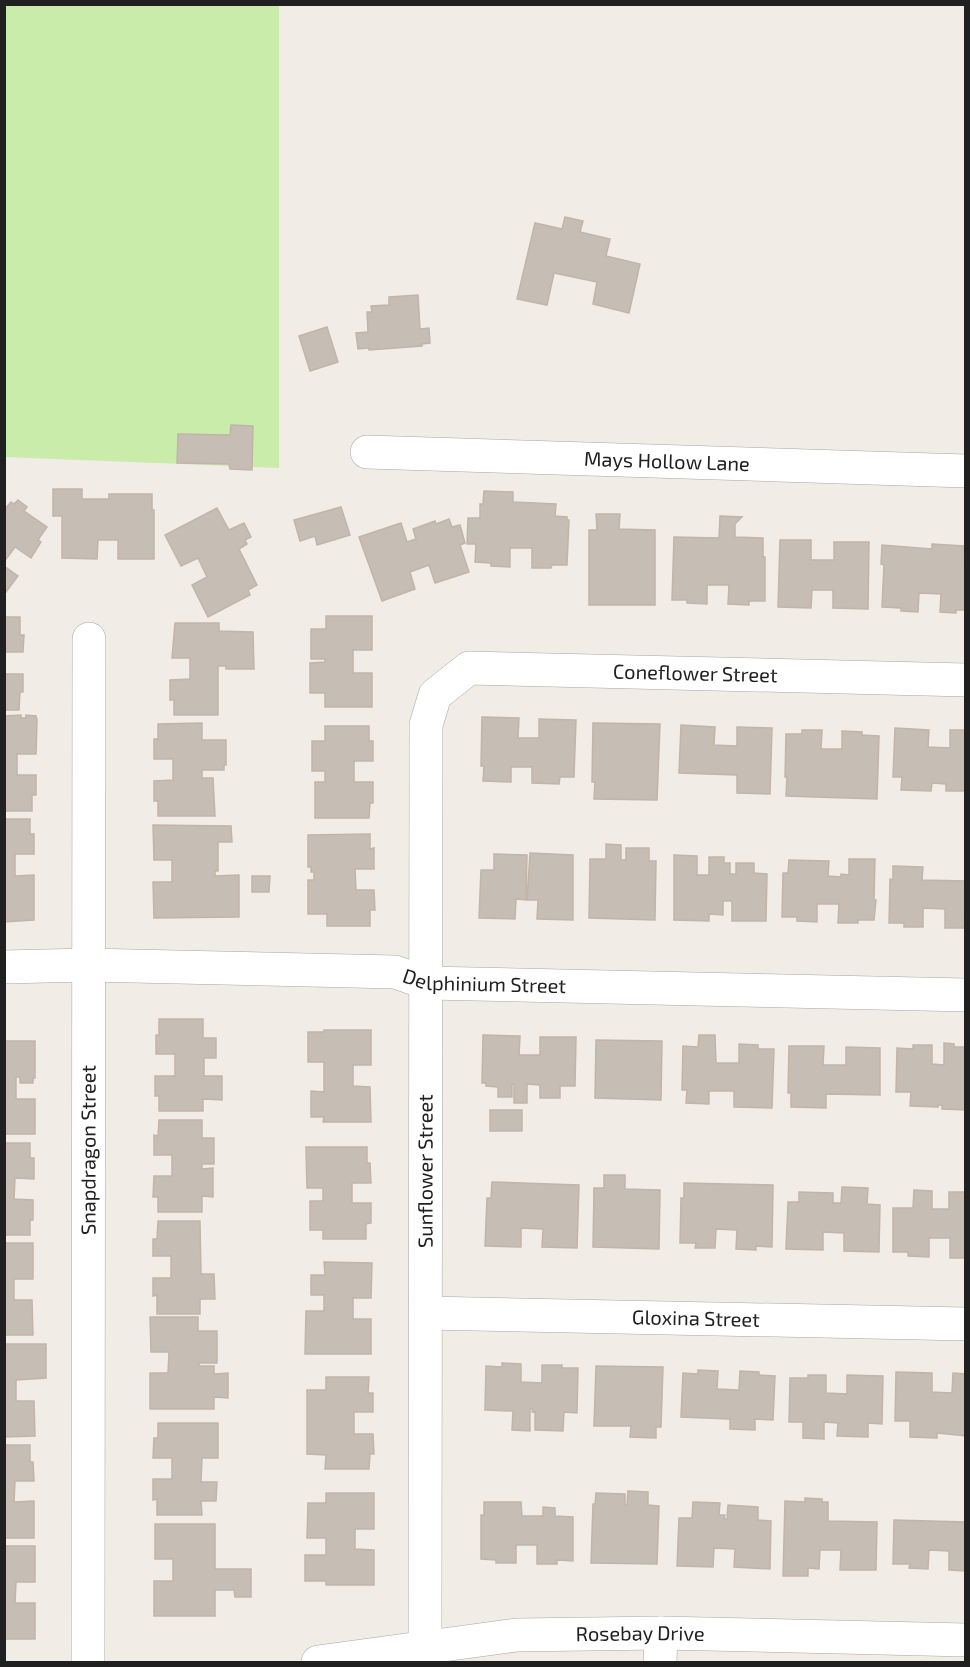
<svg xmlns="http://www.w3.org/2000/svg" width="970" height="1667" viewBox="0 0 970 1667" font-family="'Exo 2',sans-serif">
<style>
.grass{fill:#c9ecab}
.building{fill:#c6bdb5;stroke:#c3b4a8;stroke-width:1.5}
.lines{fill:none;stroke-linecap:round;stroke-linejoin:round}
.minor-casing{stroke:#a7a7a7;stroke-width:34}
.minor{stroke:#fff;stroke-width:33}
.labels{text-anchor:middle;stroke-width:4.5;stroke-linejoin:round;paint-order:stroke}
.street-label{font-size:20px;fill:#202020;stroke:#fff}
</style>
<rect width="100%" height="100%" fill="#f1ede6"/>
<path class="grass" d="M5,5h274v463l-274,-11z"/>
<path class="building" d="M565,217l18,4 -3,11 30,7 -4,17 34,8 -11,49 -36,-9 4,-22 -43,-9 -7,32 -30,-6 18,-76 27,6z
M418,295l2,34 9,-1 1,15 -8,1v2l-53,4v-2l-11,1 -2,-16 12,-1 -1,-20h5l-1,-6 18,-1v-8z
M327,327l11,35 -28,9 -11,-35z
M231,425l22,1 -1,44 -22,-1 -1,-5 -52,-1 1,-29 52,1z
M53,489h29v10h27v-5h43v16h2v49h-36v-19h-20l-1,19 -35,-1v-42h-9z
M484,491l29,1v10l43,2 -1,12 12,1v3h2l-2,45h-15l-1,3h-19v-20h-22v19l-19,-1v-3l-16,-1 1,-18h-9l1,-26h12v-14h3z
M18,500l9,7 -3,4 23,16 -9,13 3,2 -10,16 -16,-11 -11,15v-52l7,-8 3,2z
M341,507l9,28 -33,10 -2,-9 -15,5 -6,-21z
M217,508l12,22 15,-7 7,14 -6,3 2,4 -8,5 18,36 -9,5 2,5 -42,22 -16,-32 15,-8 -9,-19 -17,8 -16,-31z
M596,514h24l-1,15 36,1v75h-66v-75h8z
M720,516l22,1 -7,7v13l28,1v19h2v44h-16v4l-21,-1 1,-19h-22v19l-20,-1v-3h-15l2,-63 45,1z
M449,519l3,8 8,-2 5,18 -5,2 9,27 -34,11 -6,-18 -19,7 5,17 -33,12 -23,-64 42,-14 6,19 9,-3 -3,-10 22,-8 1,3z
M780,540h31v20h23v-18h35l-1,67 -35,-1v-18h-21l-1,18 -33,-1z
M932,544l32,2 2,64h-10v3l-16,-1 1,-18 -22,-1 -1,19 -17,-1v-3l-19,-1 2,-42 -3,-1 1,-19 50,4z
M4,566l14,10 -12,16 -2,-1z
M326,616h46v34h-19v23h19v34h-47v-14h-15v-30l15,-1v-3h-14v-30h15z
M4,617h16v18h4l-1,17h-18l-1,7z
M175,623h44v8l34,1 1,37h-28v-3h-8v49h-44v-15h-4v-20l20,-1v-21h-18z
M4,674h19v18h-3l-1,18h-15z
M21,715v3h5v-3l10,1 1,4 -1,34h-19v21h19v20h-4v16h-28v-95z
M482,717l37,1 -1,20h21v-19l37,1 -2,57h-14l-1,7 -27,-1v-16h-21v15l-28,-1 1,-15h-3z
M202,723v17h24v25h-2v5h-22v8h11l2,38h-57v-15h-4v-20l19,-1v-21h-19v-20h4v-15z
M593,723l67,1 -3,76 -63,-1 1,-17h-3z
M681,725l34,2 -1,18 23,1v-19l35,1 -2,66 -33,-1v-18l-58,-2z
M325,726h44v15h4v20h-19v21h19v21h-3l-1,15h-54v-36h10v-11h-13v-30h13z
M895,728l34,2 -1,17 22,1v-18h16v61h-20v-7l-14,-1 -1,8 -30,-1 1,-13h-9z
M802,730h20l-1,19h21v-18l20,1v3l17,1 -2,63 -91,-3 1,-19h-2l1,-43h16z
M4,819h26v15h4v20h-19v22l19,-1v45l-30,2z
M153,825l78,1 1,16h-14v29h-3v5l24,-1v42l-85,1 -1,-36h19v-22h-18z
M370,834v15l4,-1v21h-19l1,21h18l1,20h-5v16h-43v-12h-19v-34h6v-8h-3v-5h-3v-32z
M606,844l15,1v15h5v-12h23v13h7l-1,59 -66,-2 1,-59h16z
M530,853l43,2v65l-36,-1 1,-19h-11z
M494,854l33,1 -1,45 -10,-1 -1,20 -36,-1 2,-48h13z
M674,855l23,1v19h12v-18h15v6h6v11h6v-11h18v10l13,1 -1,47h-34v-20h-9v14l-14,-1v7l-35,-1z
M849,859h26l-1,41h2l-2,20h-16v3h-20l1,-19h-22v18l-20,-1v-4h-15l1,-44h5l1,-13 40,1 -1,15 13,1v-3l8,1z
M893,866l30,1 -1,13 44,1 -2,47h-19v-19l-22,-1v19h-19v-4h-15l1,-44 3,1z
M252,876h18l-1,16h-17z
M159,1019h44v19h13v20h-12v18h18v24l-19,-1v12h-44v-15h-4v-20h20v-22h-19v-19h3z
M324,1030h47v35h-18v21l17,1 1,35h-48l1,-5h-13v-26l13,1v-30h-16v-30h16z
M483,1035l37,1 -1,19h21v-18h36l-1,49h-15v12h-20v-13l-13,-1v19h-13v-19h-2v13h-14v-10l-12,-1v-3h-4z
M699,1035h16l1,28h23v-19l19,1v4h16l-2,59 -38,-1v-16h-25v13l-23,-1 1,-13h-5l1,-44 15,1z
M596,1040l66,1 -1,59 -66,-2z
M4,1041h31v37h-2v5h-13v-6h-4v22h19v35h-31z
M944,1043l10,1v3h12v63l-24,-1v-4h-4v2l-28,-1 1,-14h-15l1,-44 16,1v-4h19v19l12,1z
M789,1046h35l-1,19h23v-18l34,1v47l-54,-1v14l-35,-1v-14h-3z
M490,1110h32v21h-32z
M159,1120h43v18h12v26h-12v5l11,-1v29l-11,-1v16h-44v-15h-5l1,-21h18v-21h-18v-20l4,1z
M4,1143h26v15h4v21l-19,-1 -1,21 19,1v20h-3v15h-26z
M306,1147h61v16h3l1,20h-19v20h19v20l-5,1v15h-43v-9h-13v-29h13v-13h-16z
M604,1175h21v14l35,1 -1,59 -66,-2 1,-59h10z
M492,1182l87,3 -2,63 -35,-1 1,-18 -22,-1v19l-36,-1 2,-48h4z
M684,1183l89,2 -1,62 -16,-1v4l-20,-1 1,-19 -21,-1 -1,19h-20l1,-5h-16l1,-45h3z
M842,1187l26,1 -1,16 13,1 -1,47 -35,-1v-18l-21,-1v18l-37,-1 2,-47h11v-10l34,1v10h8z
M914,1190l18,1v18h17v-17h17v66h-16v-20h-21v19l-21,-1v-4h-15v-44h20z
M158,1221h42l1,53h13l1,25h-15v15h-43v-19l-4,1v-18h18v-22h-18v-17h4z
M4,1243h29v36h-19v21h18l1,35h-29z
M324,1262l48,1 -1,35h-18v21h18v35h-66l1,-43h18v-16h-13v-20h14z
M150,1317h48v14h19v32h-18v3h15v8l14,-1v25l-14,-1v12h-64v-36h18l1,-21h-18z
M4,1344h42v34l-30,2v21h18l1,35 -31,1z
M502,1363l19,1v18l21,1v-18h20v3h16l-1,45 -13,-1 -1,19 -28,-1v-18h-3l1,-3h-3v22l-18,-1 1,-19 -28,-1 1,-44 16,1z
M596,1366l67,1 -2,60h-5v11l-26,-1 1,-11h-37z
M698,1370l20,1 -1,18 22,1 1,-19 19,1v3l16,1 -2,44 -18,-1v11l-25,-1v-10l-49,-2 2,-44 15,1z
M896,1372l36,1v19l20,1 1,-20 13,1v62l-29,-3v5l-27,-1v-16h-15z
M808,1375h18v18l21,1v-19l36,1 -1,48 -14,-1v14l-31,-1 1,-13 -14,-1v17l-21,-1v-16h-14l1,-44h18z
M326,1377h43l-1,16h5v19h-19v22h19l1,20h-4l-1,15h-44l1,-14 -19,-1v-64h19z
M158,1423h60v35h-16l-1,24h16l-1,19h-15l1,14h-45v-16l-4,1v-21h19v-21h-19l1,-20h4z
M4,1445h26v17h3l1,19h-19l-1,21 20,-1v37h-30z
M628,1491l20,1v13l11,1 -2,58 -66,-1 2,-59h2l1,-11 29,1v11h2z
M326,1493h48v36h-19v20l19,1v35h-48v-4h-21v-26h21v-17h-19l1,-35h18z
M805,1498l17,1v3h6v19l49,1 -1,48h-36l1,-20h-21l-1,19 -11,-1v8h-25l2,-75 20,1z
M484,1502h37l1,14h21v-9l12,1v8l18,1v44l-16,-1v4h-20v-19h-21v18h-20v-3l-15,-1v-44h3z
M693,1502l27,1 -1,12h6l-1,4h3l1,-14 30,2v13l13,1 -1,48 -36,-2 1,-18 -21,-1 -1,19 -36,-1 2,-48h13z
M894,1520l72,2v49l-17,-1v-19l-20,-1 -1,19 -19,-1 1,-4h-17z
M155,1524h60v45h36v28h-16l-1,-7h-19v26h-61v-35h19v-22h-18z
M4,1546h31v36h-19l-1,21h20v36h-31z"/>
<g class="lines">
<defs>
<g id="minor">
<path id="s1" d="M367,452l599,19"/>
<path id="s2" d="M4,967l84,-2 307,7 32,11 539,12"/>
<path id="s3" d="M426,1313l540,11"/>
<path id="s4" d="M425,1648l1,-923 9,-30 34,-27 497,12"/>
<path id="s5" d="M88,1662l1,-1023"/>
<path id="s6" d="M318,1662l199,-27 144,-2 305,7"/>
<path d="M660,1662l1,-29"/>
</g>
</defs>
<use href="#minor" class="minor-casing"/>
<use href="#minor" class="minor"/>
</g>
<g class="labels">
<g class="street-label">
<text dy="7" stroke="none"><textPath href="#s1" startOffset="300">Mays Hollow Lane</textPath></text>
<text dy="7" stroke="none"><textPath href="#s4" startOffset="1224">Coneflower Street</textPath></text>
<text dy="7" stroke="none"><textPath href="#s2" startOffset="482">Delphinium Street</textPath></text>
<text dy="7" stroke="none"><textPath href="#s5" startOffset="512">Snapdragon Street</textPath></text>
<text dy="7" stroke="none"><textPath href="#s4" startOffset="477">Sunflower Street</textPath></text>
<text dy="7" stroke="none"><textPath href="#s3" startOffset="270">Gloxina Street</textPath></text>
<text dy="7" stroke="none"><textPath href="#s6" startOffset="324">Rosebay Drive</textPath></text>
</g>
</g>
<rect width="970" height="1667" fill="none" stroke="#202020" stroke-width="12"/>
</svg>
